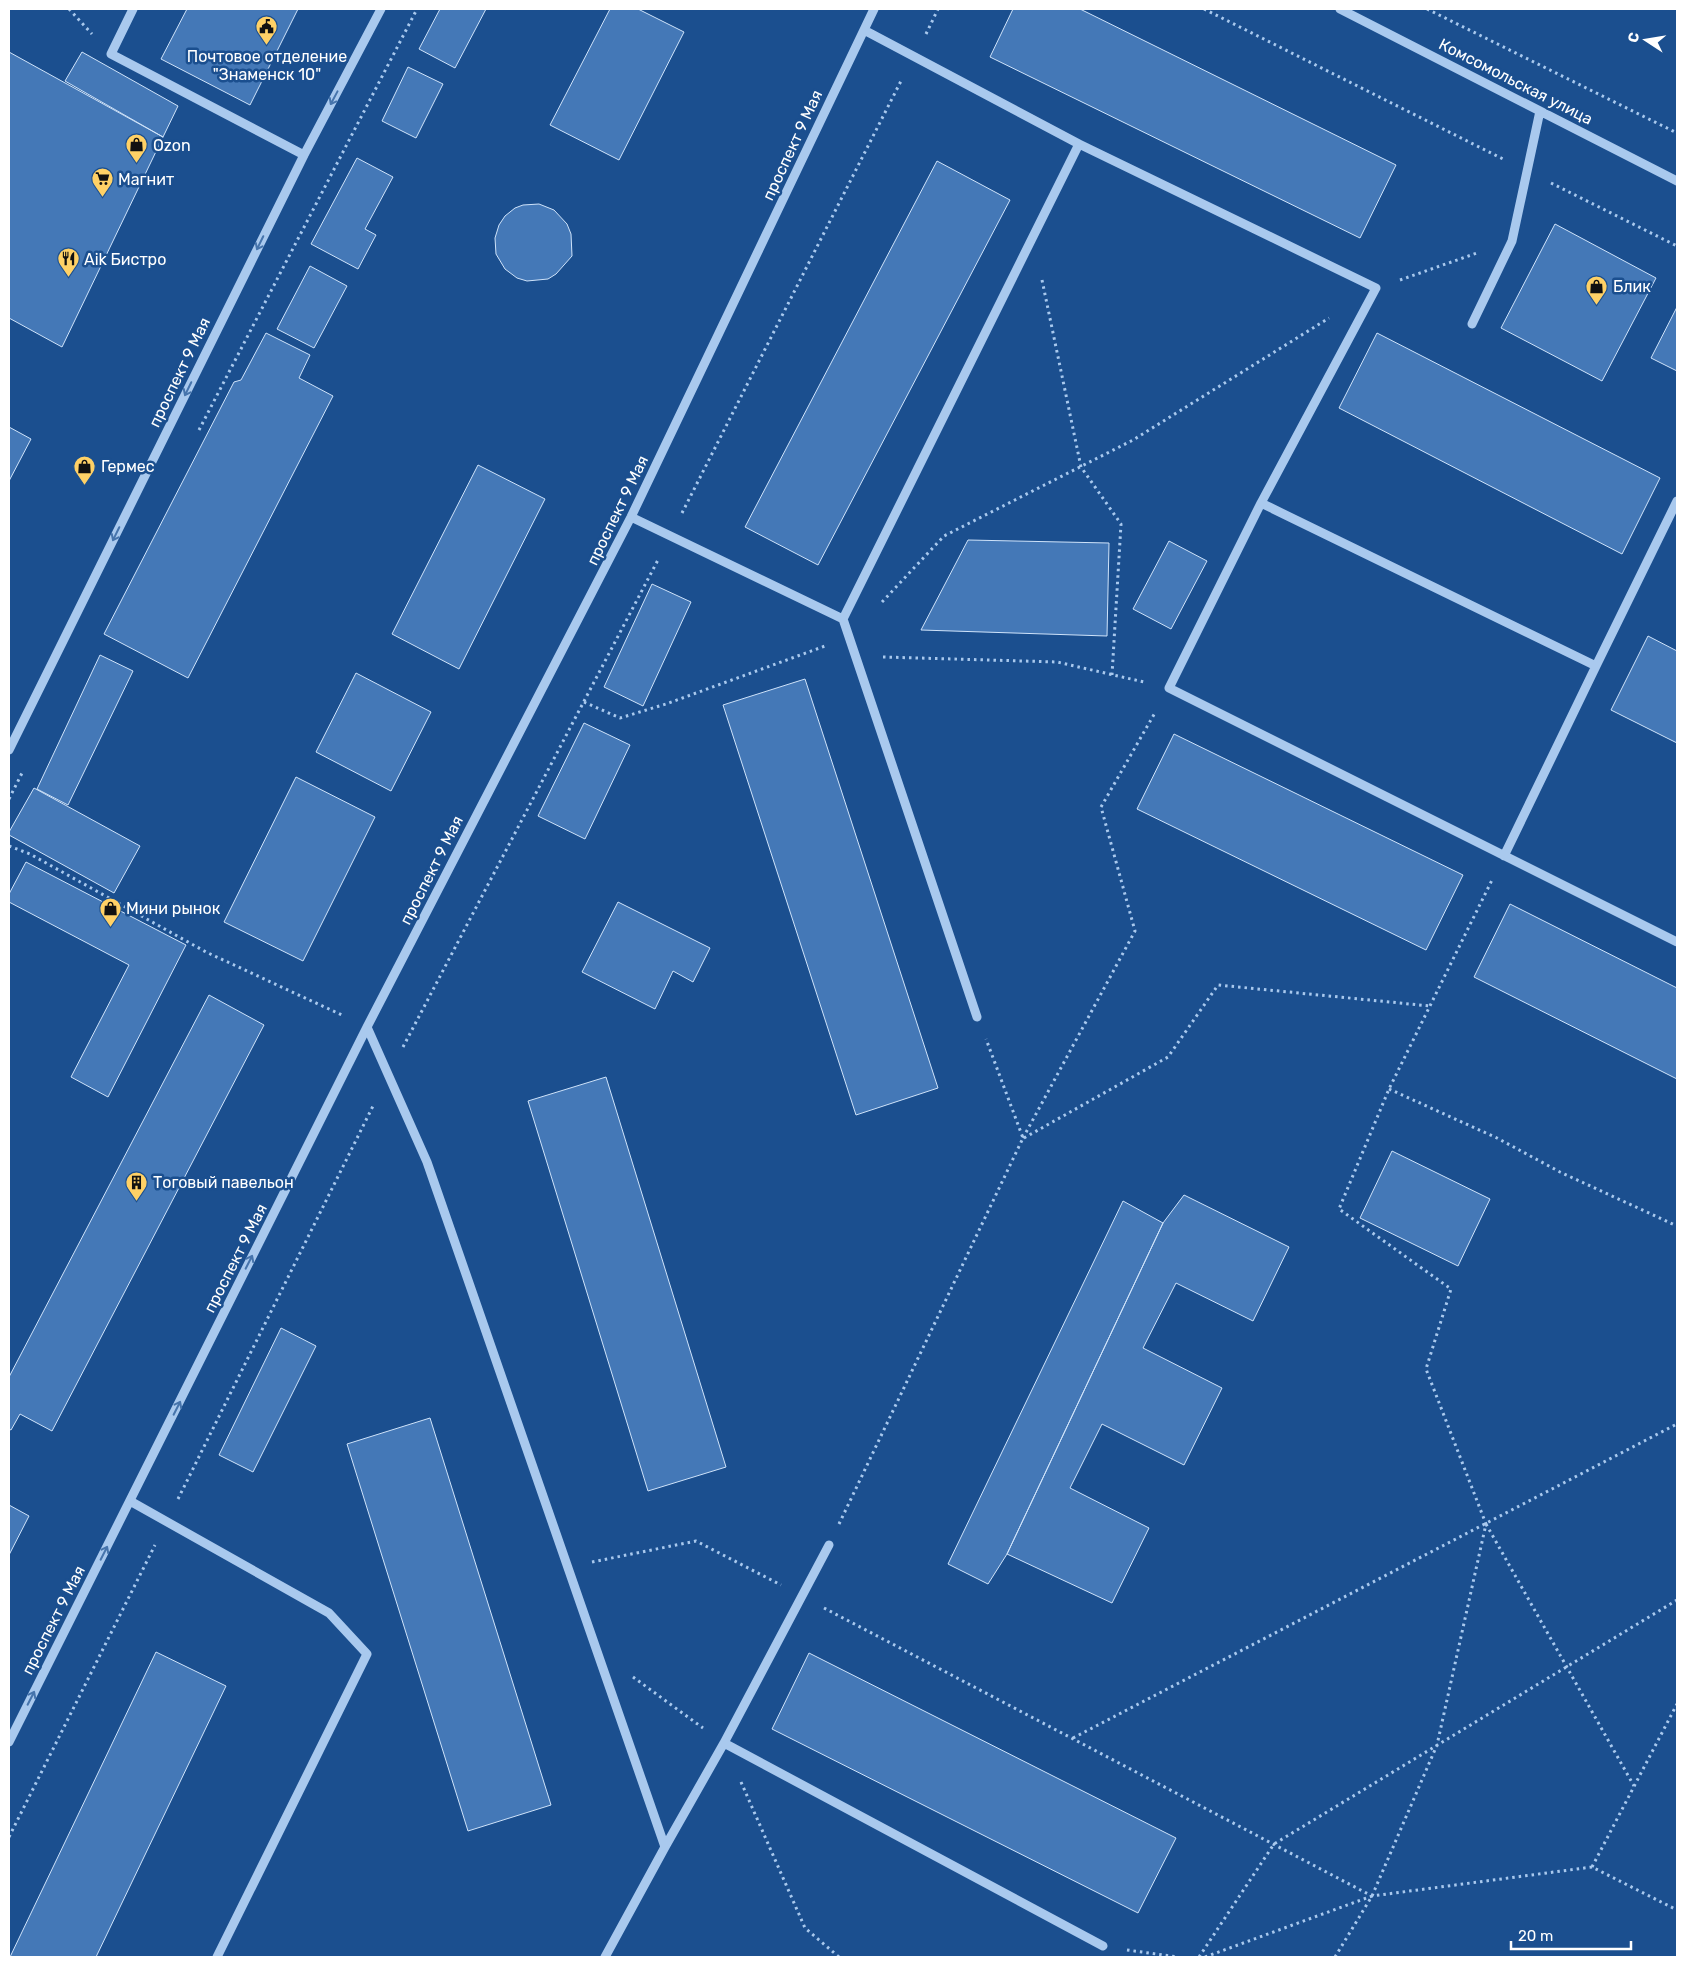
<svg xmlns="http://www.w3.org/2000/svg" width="1686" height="1966" viewBox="0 0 1686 1966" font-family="Rubik,sans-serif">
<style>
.building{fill:#4478b7;stroke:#cfe3fa}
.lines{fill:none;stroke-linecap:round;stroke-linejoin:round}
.path{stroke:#a9c9ee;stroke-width:3;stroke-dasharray:2.5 4;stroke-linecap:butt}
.minor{stroke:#a9c9ee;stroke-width:9}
.oneway{stroke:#4674ac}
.labels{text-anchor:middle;stroke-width:5;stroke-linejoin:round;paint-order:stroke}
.poi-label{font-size:16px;fill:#fff;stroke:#1b4f8f;text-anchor:start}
.street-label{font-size:16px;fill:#fff;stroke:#1b4f8f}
</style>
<rect width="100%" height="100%" fill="#1b4f8f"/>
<path class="building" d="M187,9h111l-48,96 -89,-46z
M440,9h46l-31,59 -36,-19z
M610,9h28l46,23 -65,128 -69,-35z
M1013,9h67l316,156 -36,73 -370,-181z
M9,52l154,85 -101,210 -53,-29z
M82,52l96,54 -15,31 -98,-56z
M408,67l35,17 -27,54 -34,-17z
M357,158l36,19 -28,52 11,6 -18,34 -47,-25z
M937,161l73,39 -192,365 -73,-38z
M539,204l15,6 13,14 4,10 1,22 -16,18 -8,5 -21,2 -10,-3 -12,-9 -9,-15 -1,-16 4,-13 6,-9 10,-8 8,-3z
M1555,224l101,54 -54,103 -101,-53z
M310,266l37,20 -33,62 -37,-19z
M1677,307v64l-26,-13z
M266,333l44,22 -11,23 34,18 -145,282 -84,-44 130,-252 7,-2z
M1377,333l283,145 -38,76 -283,-146z
M9,427l22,12 -22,42z
M478,465l67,34 -86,170 -67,-35z
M968,540l141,3 -2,93 -186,-6z
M1169,541l38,20 -36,68 -38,-20z
M652,584l39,18 -48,104 -39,-19z
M1648,636l29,15v92l-66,-33z
M100,655l33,16 -65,134 -31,-16z
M356,673l75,39 -40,79 -75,-39z
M805,679l133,409 -82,27 -133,-410z
M584,723l46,22 -45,94 -47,-23z
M1174,734l289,141 -37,75 -289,-141z
M296,777l79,40 -72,144 -79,-39z
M34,788l106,58 -26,47 -105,-58v-3z
M26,862l160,83 -78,152 -37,-20 58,-112 -120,-63v-8z
M618,902l92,46 -17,34 -20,-11 -18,38 -73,-37z
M1510,904l167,84v91l-203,-102z
M209,995l55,30 -212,406 -32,-17 -9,16 -2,-1v-52z
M606,1077l120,390 -78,24 -120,-390z
M1392,1151l98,48 -32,67 -98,-48z
M1184,1195l105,52 -36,74 -77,-38 -33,65 79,40 -38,77 -82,-41 -32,64 79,40 -37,75 -105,-49 156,-331z
M1123,1201l40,22 -156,331 -19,30 -40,-20z
M281,1328l35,18 -63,126 -34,-17z
M430,1418l121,387 -83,26 -121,-387z
M9,1505l20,11 -20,39z
M156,1652l70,34 -130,271h-86z
M809,1653l367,185 -38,75 -366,-184z"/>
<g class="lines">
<path class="path" d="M69,9l23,25
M1204,9l301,151
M1427,9l250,124
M926,34l12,-25
M1551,183l126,63
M1042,280l39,187 40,57 -9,151
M1400,280l77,-27
M199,430l218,-421
M682,513l220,-434
M882,602l62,-66 189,-96 196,-122
M883,657l174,5 87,20
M584,702l36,16 46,-14 159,-58
M9,799l14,-28
M9,846l21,8 176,98 138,64
M403,1047l256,-489
M1389,1089l108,49 63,34 117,54
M1023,1138l112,-207 -34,-124 55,-96
M1024,1138l144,-81 50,-72 212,21
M178,1499l195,-393
M839,1524l184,-386 -37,-99
M1486,1524l148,262
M592,1562l104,-21 85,44
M824,1608l548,288 220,-29 85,43
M633,1677l70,51
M1073,1738l604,-314
M741,1782l64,146 34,29
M9,1837l146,-292
M1592,1867l85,-163
M1127,1950l51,7
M1199,1957l75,-113 403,-244
M1205,1957l167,-61
M1335,1957l37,-61 65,-151 49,-221 -60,-155 25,-80 -112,-80 50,-120 104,-211"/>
<path class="minor" d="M133,9l-22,45 193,101
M1340,9l337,172
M1079,144l297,144 -115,215 -92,185 508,254
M1472,324l40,-83 28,-130
M1261,503l335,163 81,-165
M631,517l212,102 134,398
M843,619l236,-475 -215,-114
M9,750l295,-595 77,-146
M1504,856l92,-190
M367,1027l60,135 238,685
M130,1501l199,112 38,41 -150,303
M9,1742l358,-715 264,-510 243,-508
M724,1743l105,-198
M605,1957l60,-110 59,-104 379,203"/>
</g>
<defs><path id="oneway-shaft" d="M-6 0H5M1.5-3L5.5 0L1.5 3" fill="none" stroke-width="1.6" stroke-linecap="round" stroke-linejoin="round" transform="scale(1.25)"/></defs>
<g class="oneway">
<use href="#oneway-shaft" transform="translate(334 98) rotate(118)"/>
<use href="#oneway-shaft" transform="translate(260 243) rotate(116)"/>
<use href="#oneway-shaft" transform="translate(188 389) rotate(116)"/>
<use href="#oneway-shaft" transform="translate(116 534) rotate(116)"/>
<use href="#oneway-shaft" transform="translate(249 1262) rotate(-63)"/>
<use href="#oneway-shaft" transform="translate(177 1408) rotate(-63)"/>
<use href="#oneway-shaft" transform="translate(104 1553) rotate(-63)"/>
<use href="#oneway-shaft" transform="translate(31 1698) rotate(-63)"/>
</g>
<defs>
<symbol id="civic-pin" viewBox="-11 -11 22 30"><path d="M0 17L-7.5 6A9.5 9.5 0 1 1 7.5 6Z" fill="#ffd166" stroke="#1b4f8f"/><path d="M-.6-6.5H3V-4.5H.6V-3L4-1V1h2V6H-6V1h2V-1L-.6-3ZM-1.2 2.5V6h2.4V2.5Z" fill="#111"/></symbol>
<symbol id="shop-pin" viewBox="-11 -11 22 30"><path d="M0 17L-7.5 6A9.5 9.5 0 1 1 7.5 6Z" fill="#ffd166" stroke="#1b4f8f"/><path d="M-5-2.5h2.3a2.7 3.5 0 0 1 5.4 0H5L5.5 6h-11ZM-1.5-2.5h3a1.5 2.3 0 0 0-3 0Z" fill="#111"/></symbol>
<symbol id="supermarket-pin" viewBox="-11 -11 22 30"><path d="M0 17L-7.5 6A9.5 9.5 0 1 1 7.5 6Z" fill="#ffd166" stroke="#1b4f8f"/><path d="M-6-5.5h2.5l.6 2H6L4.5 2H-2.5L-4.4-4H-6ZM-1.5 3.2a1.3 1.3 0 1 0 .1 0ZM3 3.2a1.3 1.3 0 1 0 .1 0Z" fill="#111"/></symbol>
<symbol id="restaurant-pin" viewBox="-11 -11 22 30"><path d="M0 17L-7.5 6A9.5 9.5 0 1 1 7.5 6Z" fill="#ffd166" stroke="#1b4f8f"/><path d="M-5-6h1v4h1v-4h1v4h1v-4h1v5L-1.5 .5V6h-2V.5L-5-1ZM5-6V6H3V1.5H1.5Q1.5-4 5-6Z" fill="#111"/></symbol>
<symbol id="building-pin" viewBox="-11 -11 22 30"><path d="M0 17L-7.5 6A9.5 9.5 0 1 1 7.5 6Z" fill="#ffd166" stroke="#1b4f8f"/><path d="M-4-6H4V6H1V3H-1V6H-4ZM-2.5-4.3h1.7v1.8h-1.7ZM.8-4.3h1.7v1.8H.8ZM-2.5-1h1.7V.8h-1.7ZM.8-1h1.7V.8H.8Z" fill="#111"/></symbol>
</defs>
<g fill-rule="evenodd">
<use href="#civic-pin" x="254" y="14" width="25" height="34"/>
<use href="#shop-pin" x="124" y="132" width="25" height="34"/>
<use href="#supermarket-pin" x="90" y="166" width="25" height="34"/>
<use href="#restaurant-pin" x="56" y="246" width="25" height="34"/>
<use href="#shop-pin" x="1584" y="274" width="25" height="34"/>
<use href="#shop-pin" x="72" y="454" width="25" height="34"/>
<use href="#shop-pin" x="98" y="896" width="25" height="34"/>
<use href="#building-pin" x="124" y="1170" width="25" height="34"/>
</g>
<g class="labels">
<g class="poi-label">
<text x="267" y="62" text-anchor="middle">Почтовое отделение<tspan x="267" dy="18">"Знаменск 10"</tspan></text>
<text x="153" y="151">Ozon</text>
<text x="118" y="185">Магнит</text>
<text x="84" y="265">Aik Бистро</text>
<text x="1613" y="292">Блик</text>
<text x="101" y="472">Гермес</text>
<text x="126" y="914">Мини рынок</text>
<text x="153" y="1188">Тоговый павельон</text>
</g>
<g class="street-label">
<text transform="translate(1516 81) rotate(27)" y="6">Комсомольская улица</text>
<text transform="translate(792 145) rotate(-65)" y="6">проспект 9 Мая</text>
<text transform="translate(179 372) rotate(-64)" y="6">проспект 9 Мая</text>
<text transform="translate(617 510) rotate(-64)" y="6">проспект 9 Мая</text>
<text transform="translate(431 870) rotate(-63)" y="6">проспект 9 Мая</text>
<text transform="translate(235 1258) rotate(-63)" y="6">проспект 9 Мая</text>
<text transform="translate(53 1620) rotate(-63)" y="6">проспект 9 Мая</text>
</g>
</g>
<rect width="1686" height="1966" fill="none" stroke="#ffffff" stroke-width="20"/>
<g transform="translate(1646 40) rotate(282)" stroke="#1b4f8f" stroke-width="4" paint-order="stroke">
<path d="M0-4L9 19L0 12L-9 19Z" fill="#ffffff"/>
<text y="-8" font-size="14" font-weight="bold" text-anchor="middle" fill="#ffffff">С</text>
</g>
<path d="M1511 1941v8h120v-8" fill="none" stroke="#ffffff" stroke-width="2.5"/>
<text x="1518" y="1941" font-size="15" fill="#ffffff" stroke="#1b4f8f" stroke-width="4" paint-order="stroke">20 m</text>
</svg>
